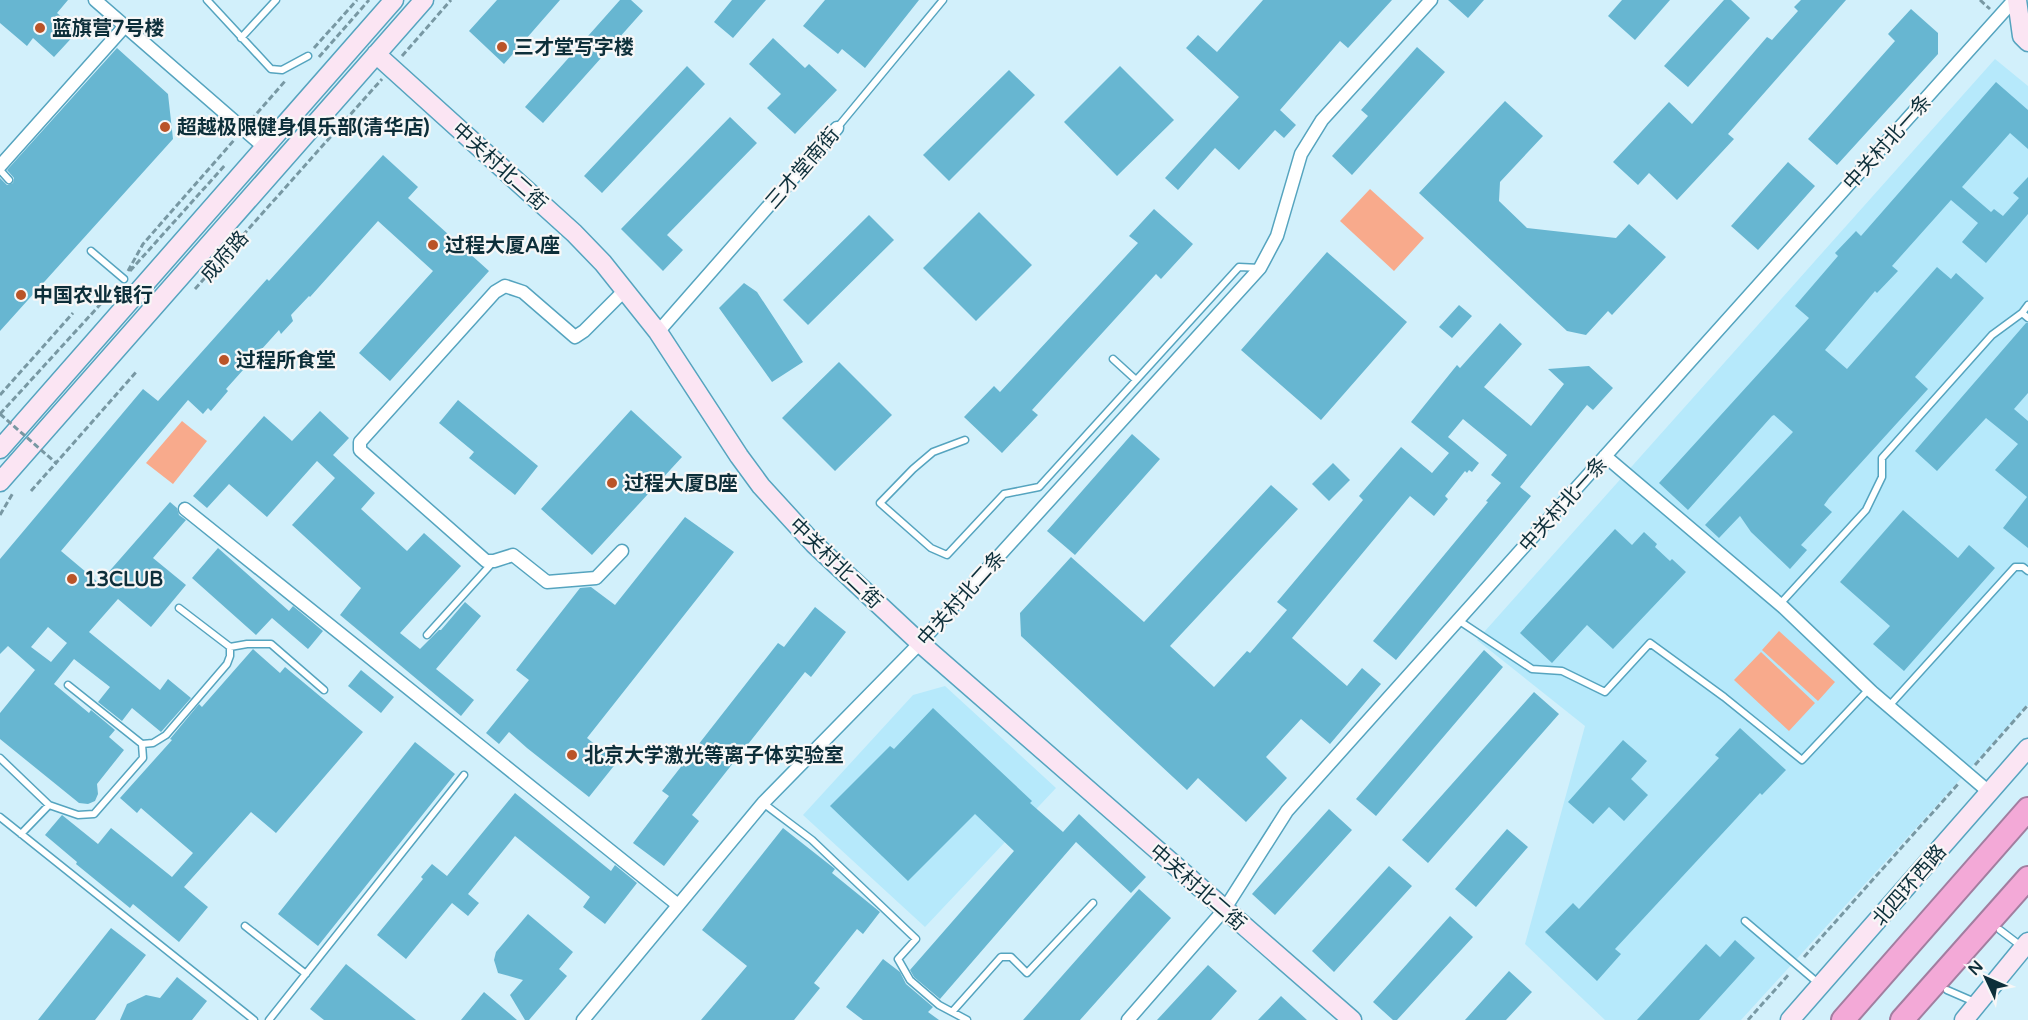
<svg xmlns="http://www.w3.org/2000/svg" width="2028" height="1020" viewBox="0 0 2028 1020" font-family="'Varela Round','Noto Sans SC',sans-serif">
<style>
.built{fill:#b6e9fb}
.green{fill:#f8aa8c}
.building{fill:#67b6d1;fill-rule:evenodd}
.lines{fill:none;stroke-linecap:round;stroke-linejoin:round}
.lane-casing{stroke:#55a4bf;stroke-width:9}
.street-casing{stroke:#55a4bf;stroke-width:15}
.secondary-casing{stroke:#55a4bf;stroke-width:21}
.highway-casing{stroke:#a27ea0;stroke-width:26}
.path{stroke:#7898a3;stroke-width:3;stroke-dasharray:6 3;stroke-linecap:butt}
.lane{stroke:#fff;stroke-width:6}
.street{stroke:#fff;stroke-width:12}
.secondary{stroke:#fbe5f3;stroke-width:18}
.highway{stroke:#f3a9d7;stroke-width:22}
.path-bridge{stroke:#7898a3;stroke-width:3;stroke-dasharray:6 3;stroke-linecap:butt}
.poi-dot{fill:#ba5428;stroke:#f7f7f7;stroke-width:2}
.labels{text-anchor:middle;stroke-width:4.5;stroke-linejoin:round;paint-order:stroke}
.poi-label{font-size:20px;font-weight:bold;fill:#0d2f3a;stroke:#f7f7f7;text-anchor:start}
.street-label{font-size:20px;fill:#0d2f3a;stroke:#f7f7f7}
</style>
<rect width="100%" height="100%" fill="#d2f0fb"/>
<path class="built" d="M1995,59l33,27v619l-287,315h-136l-80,-76 60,-218 -108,-86z
M945,686l111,102 -131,139 -122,-112 110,-120z"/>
<path class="green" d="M1370,189l54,49 -30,33 -54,-50z
M182,421l25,20 -34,43 -27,-21z
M1779,631l56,51 -17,19 -56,-51z
M1761,652l54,51 -26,28 -55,-51z"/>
<path class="building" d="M0,0h68l-11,13 21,18 -24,26 -21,-19 -6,8 -27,-23z
M497,0h63l-56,64 -35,-33z
M620,0h11l12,11 -100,112 -18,-16z
M732,0h34l-33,38 -19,-16z
M825,0h94l-54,68 -23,-19 -4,5 -35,-28z
M1263,0h129l-44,48 -8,-7 -60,69 16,15 -12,13 -9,-8 -36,40 -24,-22 -37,42 -13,-12 74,-81 -53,-49 12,-13 19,17z
M1448,0h36l-16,18z
M1622,0h48l-35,40 -27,-24z
M1724,0h7l19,18 -62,69 -24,-21z
M1801,0h45l-118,134 6,5 -57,61 -28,-27 -11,12 -25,-23 56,-60 23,22 75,-87 5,3 26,-29 -4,-4z
M1911,9l27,24v21l-101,111 -29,-26 87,-98 -7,-7z
M773,38l32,30 4,-4 28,26 -42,44 -28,-26 14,-14 -32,-30z
M1417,47l28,25 -93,103 -20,-19 36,-40 -7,-6z
M117,48l51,46 5,45 -173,192v-153l7,7 6,-2 1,-5 -7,-8z
M687,66l18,18 -103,109 -18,-17z
M1120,66l54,54 -57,56 -53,-54z
M1009,70l26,25 -86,86 -26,-26z
M1996,82l32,28v39l-18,-16 -48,54 29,25 3,-3 9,7 16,-18 -6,-5 15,-16v37l-42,49 -24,-21 16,-19 -27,-23 -59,66 6,5 -21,22 -2,-2 -50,59 22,19 90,-102 14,12 5,-6 28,25 -69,79 13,12 -99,109 -5,7 8,7 -31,33 6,5 -17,19 -39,-37 -11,-16 -21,22 -14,-13 88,-93 -19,-17 -2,1 -84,94 -29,-27 150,-165 -14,-12 43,-50 -3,-3 21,-22 5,5z
M1505,101l38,35 -43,46 -1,19 28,27 89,10 13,-14 37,33 -54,58 -4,-4 -22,24 -19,-4 -148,-138z
M730,117l27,26 -90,92 16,15 -20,21 -42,-42z
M383,155l35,32 -10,11 81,73 -99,110 -31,-28 74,-82 -55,-50 -68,76 -1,-1 -18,19 2,6 -12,13 -2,-4 -53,59 2,2 -17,20 -3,-3 -5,6 -15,-14 -127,151 38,32 71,-81 7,6 2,7 7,5 -33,38 33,27 -35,42 -33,-28 -29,33 71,58 8,-11 23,19 -30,34 -29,-24 -10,13 -24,-19 12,-15 -36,-28 -20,25 35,29 2,-3 24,20 -6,7 15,13 -27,34 1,10 -3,7 -7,3 -9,-1 -79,-64v-26l35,-43 -27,-24 -8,8v-95l143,-170 15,12 109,-122 2,2zM48,627l19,16 -16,19 -20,-15z
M1788,162l27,24 -57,64 -27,-24z
M1154,209l39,35 -32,35 -5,-5 -124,136 6,5 -36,38 -38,-36 30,-31 6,6 138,-149 -9,-7z
M979,212l53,53 -56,56 -53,-53z
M869,215l25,25 -86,85 -25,-25z
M1327,252l80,70 -86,98 -80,-70z
M744,283l13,9 46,70 -31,20 -53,-74z
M1459,305l13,11 -20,22 -13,-11z
M1500,323l22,21 -38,43 47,39 33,-42 -16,-15 41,-3 24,22 -20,22 -6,-5 -67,82 11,9 -135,164 -23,-19 115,-139 -2,-1 15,-18 -10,-8 16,-20 -44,-36 -15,18 31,26 -7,9 -3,-2 -2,3 -2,-2 -20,25 3,3 -14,17 -24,-20 -118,142 55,48 15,-18 19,16 -51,60 -29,-25 -35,38 21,21 -41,44 -48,-44 -11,12 -166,-154 -1,-23 51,-56 73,65 127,-137 27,24 -128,137 44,41 33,-36 3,2 37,-43 -10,-8 86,-102 -4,-4 42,-49 31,26 17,-20 -38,-31 46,-57 3,3z
M2026,323h2v70l-14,16 14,12v127l-25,-20 24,-31 -32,-27 23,-26 -32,-26 -49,53 -22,-20z
M839,362l53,53 -57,56 -53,-53z
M458,400l80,66 -23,29 -46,-37 5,-6 -35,-29z
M631,410l51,47 -90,98 -51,-46z
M320,411l29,27 -16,17 42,38 -14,16 46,42 17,-18 37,33 -61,67 20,16 19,-19h2l24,-28 16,14 -45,53 38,31 -13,16 -121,-101 21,-27 -69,-63 43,-47 -18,-17 -50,56 -38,-33 -22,24 -14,-12 71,-80 28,25z
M1132,434l28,25 -85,96 -28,-24z
M1333,463l17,17 -21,21 -17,-17z
M1903,510l55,48 11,-13 26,23 -91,103 -31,-27 17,-18 -50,-44z
M685,517l49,35 -147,186 30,24 -28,35 -62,-49 -18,-16 -10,12 -13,-11 43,-53 -13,-10 64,-82 11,-1 24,18z
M1615,529l17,16 12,-13 13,12 -2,3 15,14 2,-2 14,13 -73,77 -26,-24 -35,38 -32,-30z
M218,548l71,63 4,-5 30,25 -15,18 -36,-31 -16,17 -64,-57z
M815,607l31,25 -35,45 -6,-5 -113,143 7,6 -35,45 -31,-23 36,-47 -7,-5 116,-148 6,4z
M253,649l27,24 5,-6 78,65 -87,101 -25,-21 -67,75 24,20 -29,35 -46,-38 -3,4 -54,-44 1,-2 -32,-27 17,-20 36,29 13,-16 61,49 21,-24 -52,-45 -4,5 -17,-15 52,-58 -2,-1 29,-35 3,3z
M1484,650l19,17 -127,149 -20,-17z
M361,670l33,27 -13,16 -33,-27z
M1534,692l25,22 -131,149 -26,-23z
M933,708l99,93 -2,2 33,29 16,-18 67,63 -15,16 -55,-51 -136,157 -26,-22 -4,-7 104,-119 -39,-37 -67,67 -78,-75 60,-60 4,3z
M1740,728l46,42 -24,25 -2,-2 -145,156 6,5 -24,27 -52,-49 28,-29 6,6 140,-151 -4,-3z
M1623,740l24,21 -16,18 17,16 -24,26 -15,-14 -16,17 -25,-22z
M415,742l40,32 -137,172 -40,-32z
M515,793l96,78 4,-6 22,18 -32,41 -22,-17 7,-10 -75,-61 -47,58 11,9 -11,13 -16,-13 -46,56 -29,-24 46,-56 -2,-2 11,-13 15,12z
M1329,809l23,21 -77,85 -23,-21z
M783,828l52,41 -3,4 48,39 -17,22 -6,-5 -43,54 6,5 -26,32h-93l46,-54 -45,-36z
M1507,829l21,18 -52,60 -21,-18z
M1389,866l23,20 -78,86 -22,-21z
M1139,889l32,29 -91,102h-57z
M528,914l45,38 -14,17 8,7 -38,44h-4l-15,-25 13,-15 -25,-7 -4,-13 2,-8z
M1450,916l23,21 -76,83h-4l-20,-18z
M111,928l35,27 -51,65h-57z
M1735,940l20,18 -56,62h-62l69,-76 14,13z
M883,959l17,13 6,12 27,23 -5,5 11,8h-76l-17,-13z
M346,964l70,56h-92l-14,-11z
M1208,965l29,26 -26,29h-54z
M1509,971l23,21 -26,28h-41z
M177,977l30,24 -15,19h-72l7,-16 19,-9 14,3z
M484,992l33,28h-56z
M1281,996l26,24h-49z"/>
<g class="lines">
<defs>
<path id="lane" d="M207,0l64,69 11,1 26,-14
M241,38l35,-38
M837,128l106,-128
M0,170l9,10
M91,251l33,28
M2028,305l-6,8 6,5
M1113,359l23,21
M965,440l-32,12 -20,17 -33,34 51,45 16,7 57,-61 35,-7 200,-220 21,1
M1780,604l86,-94 16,-33v-19l110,-123 30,-22
M1458,620l74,49 30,2 43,21 45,-49 74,54 78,63 67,-71
M427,635l67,-74
M230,647l17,-3h24l53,46
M1889,706l126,-139h8l5,4
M142,744l11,-1 13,-8 61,-71 3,-8v-9l-51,-39
M0,758l49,47
M763,803l49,37 104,99 -18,20 12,21 29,25 28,15
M0,817l254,203
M21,834l28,-29 29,10 16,-1 49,-56 -1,-14 -74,-59
M1745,921l73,62
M245,926l61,48
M2000,930l21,16
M1947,990l30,13
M952,1012l49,-55h10l16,16 66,-70
M269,1020l195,-245"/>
<path id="street" d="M95,0l169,147
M0,166l125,-140
M658,332l179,-204
M1605,456l178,151 89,85 117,100
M185,509l493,396
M622,551l-26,27 -49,4 -34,-27 -19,6h-8l-126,-111v-8l135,-150 10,-6 18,6 52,45 9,-6 40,-40
M583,1020l180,-217 157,-160 340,-375 17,-32 24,-82 21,-34 109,-120
M1128,1020l96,-110 63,-99 727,-811"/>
<path id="secondary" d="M2017,0l5,36 6,6
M376,54l198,179 29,30 55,69 81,124 22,30 53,58 106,99 432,377
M0,449l394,-449
M0,482l424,-482
M1790,1020l238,-272
M1964,1020l64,-78"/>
<path id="highway" d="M1843,1020l185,-211
M1902,1020l126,-142"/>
</defs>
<use href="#lane" class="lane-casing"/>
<use href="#street" class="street-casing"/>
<use href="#secondary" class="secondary-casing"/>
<use href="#highway" class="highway-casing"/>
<path class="path" d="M1980,0l10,9
M314,48l43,-48
M402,56l49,-56
M319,57l50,-57
M251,120l35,-40
M128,271l15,-27 92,-105
M130,271l96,-107
M195,289l187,-210
M0,395l73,-82
M0,414l118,-129
M31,491l25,-28
M0,515l13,-22
M1975,765l53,-60
M1804,957l155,-174
M1748,1020l42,-47"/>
<use href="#lane" class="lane"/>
<use href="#street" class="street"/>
<use href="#secondary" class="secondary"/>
<use href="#highway" class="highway"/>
<path class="path-bridge" d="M0,414l56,49 81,-92"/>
</g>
<g class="poi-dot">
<circle cx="40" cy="28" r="6"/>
<circle cx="502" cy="47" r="6"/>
<circle cx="165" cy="127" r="6"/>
<circle cx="433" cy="245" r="6"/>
<circle cx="21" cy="295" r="6"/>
<circle cx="224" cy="360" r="6"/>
<circle cx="612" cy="483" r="6"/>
<circle cx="72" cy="579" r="6"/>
<circle cx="572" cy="755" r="6"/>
</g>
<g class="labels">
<g class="poi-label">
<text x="52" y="35">蓝旗营7号楼</text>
<text x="514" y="54">三才堂写字楼</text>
<text x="177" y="134">超越极限健身俱乐部(清华店)</text>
<text x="445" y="252">过程大厦A座</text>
<text x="33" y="302">中国农业银行</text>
<text x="236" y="367">过程所食堂</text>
<text x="624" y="490">过程大厦B座</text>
<text x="84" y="586">13CLUB</text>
<text x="584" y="762">北京大学激光等离子体实验室</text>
</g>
<g class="street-label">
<text transform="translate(1887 142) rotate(-48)" y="7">中关村北一条</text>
<text transform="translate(500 166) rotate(42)" y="7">中关村北二街</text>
<text transform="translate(802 168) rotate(-49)" y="7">三才堂南街</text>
<text transform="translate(224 256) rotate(-48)" y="7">成府路</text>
<text transform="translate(1563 504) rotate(-48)" y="7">中关村北一条</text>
<text transform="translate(836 563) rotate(44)" y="7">中关村北二街</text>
<text transform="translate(961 598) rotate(-48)" y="7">中关村北二条</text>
<text transform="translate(1909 885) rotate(-49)" y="7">北四环西路</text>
<text transform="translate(1198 887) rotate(41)" y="7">中关村北二街</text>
</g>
</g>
<g transform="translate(1986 978) rotate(314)" stroke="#f7f7f7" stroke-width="4.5" paint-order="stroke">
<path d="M0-4.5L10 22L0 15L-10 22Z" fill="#0d2f3a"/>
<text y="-9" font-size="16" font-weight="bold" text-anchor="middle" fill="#0d2f3a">N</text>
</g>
</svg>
